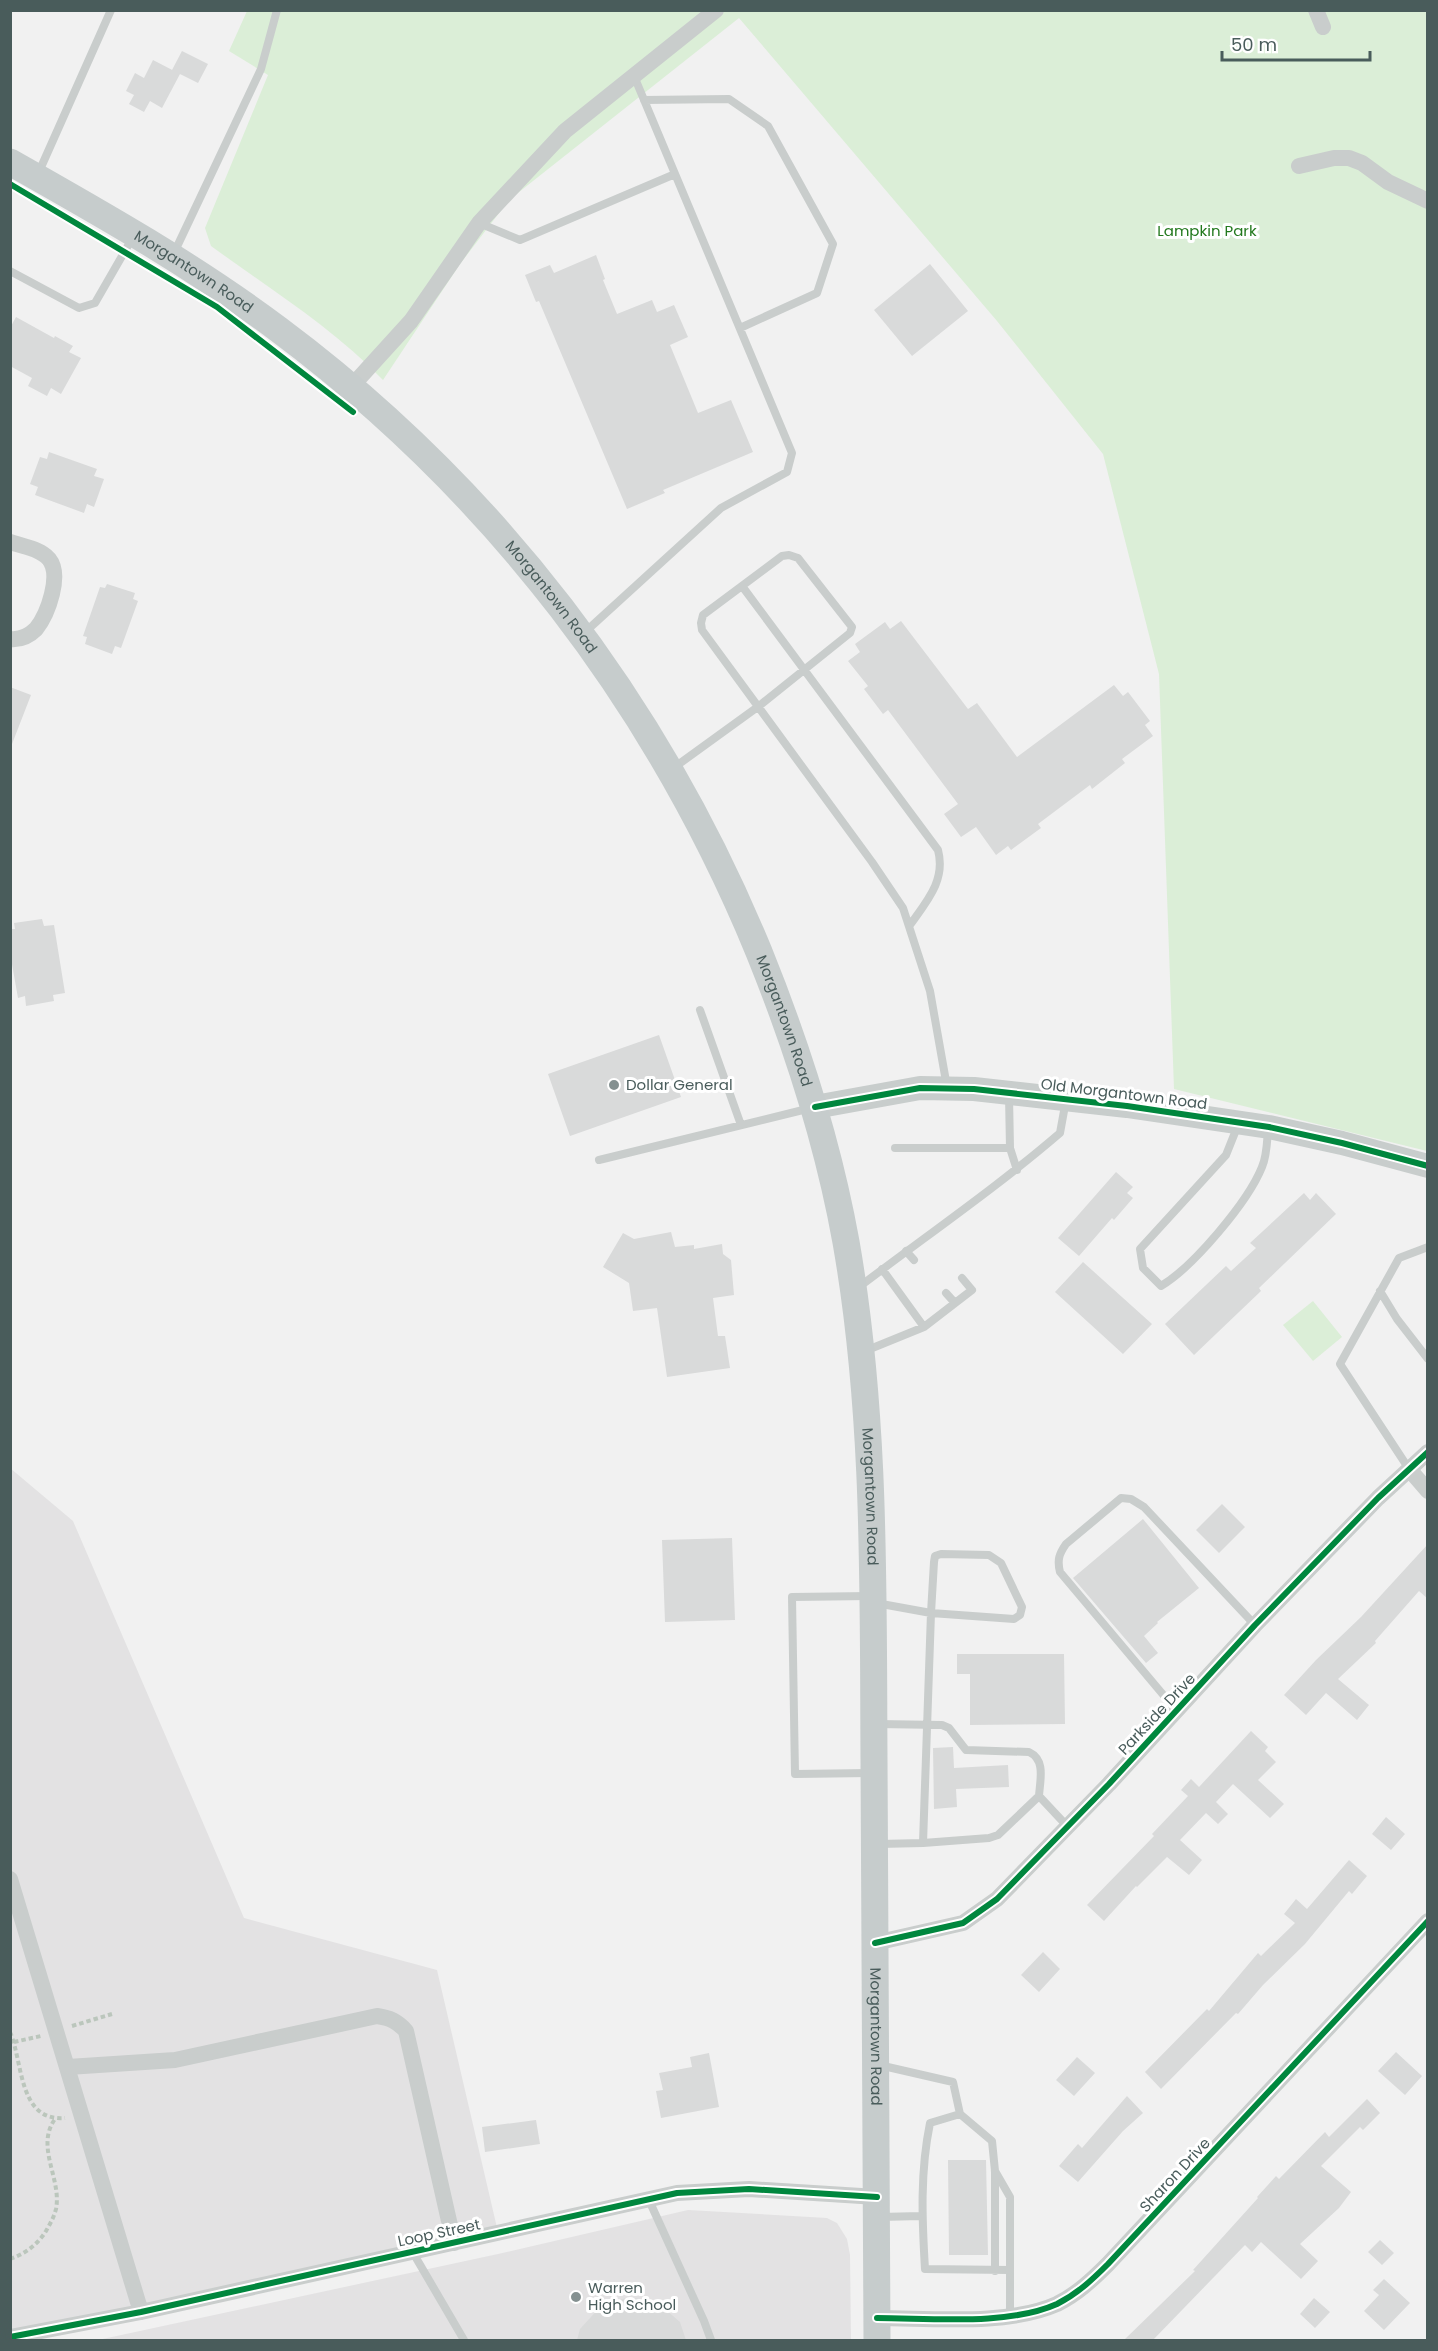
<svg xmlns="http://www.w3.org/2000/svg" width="1438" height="2351" viewBox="0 0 1438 2351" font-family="Poppins,sans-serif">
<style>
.education{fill:#e3e2e3}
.green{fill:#dbeed7}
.building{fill:#d9dada}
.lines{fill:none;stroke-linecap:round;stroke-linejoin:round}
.path{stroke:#bbc6bc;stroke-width:4;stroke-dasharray:4.5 3;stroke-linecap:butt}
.lane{stroke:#c9cdcc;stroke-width:8}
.street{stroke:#c9cdcc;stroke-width:16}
.secondary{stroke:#c8cdcc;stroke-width:24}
.primary{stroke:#c6cccc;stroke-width:27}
.cycleway-casing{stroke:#fff;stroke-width:10}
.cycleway{stroke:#00873e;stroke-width:6}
.poi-dot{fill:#849090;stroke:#fff;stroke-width:2}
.labels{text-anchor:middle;stroke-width:6;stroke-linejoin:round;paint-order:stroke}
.park-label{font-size:15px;fill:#23791e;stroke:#fff}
.street-label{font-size:15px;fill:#495c5b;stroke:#fff}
.poi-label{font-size:15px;fill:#495c5b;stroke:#fff;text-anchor:start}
</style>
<rect width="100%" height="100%" fill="#f1f1f1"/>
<path class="education" d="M10,1468l63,53 171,397 193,52 61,262 -487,104z
M688,2210l139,8 10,5 10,16 3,16 1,85h-753l400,-86z"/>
<path class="green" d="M247,11h1180v1140l-253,-62 -15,-415 -56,-220 -106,-133 -258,-303 -230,182 -49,64 -77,116c-51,-53 -113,-91 -172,-134l-6,-18 63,-153 -39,-24z
M1313,1301l29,36 -29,24 -30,-36z"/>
<path class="building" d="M182,51l26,13 -10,19 -26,-13z
M153,60l27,14 -18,34 -12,-7 -6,11 -15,-8 5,-9 -8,-4 9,-18 9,5z
M596,255l9,24 -2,1 14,34 35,-14 5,12 17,-7 14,32 -18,8 28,68 33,-13 22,52 -90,38 2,3 -38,16 -88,-208 -3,1 -11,-27 25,-10 4,8z
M930,264l38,47 -56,45 -38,-46z
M16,317l38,21 1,-2 18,10 -4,6 12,6 -20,36 -10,-6 -4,8 -19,-10 4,-8 -22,-12v-38z
M49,452l48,17 -3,7 10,3 -10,28 -7,-3 -3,9 -49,-18 3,-8 -8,-3 10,-27 7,2z
M107,584l28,9 -2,6 5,2 -17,47 -6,-2 -3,8 -27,-10 2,-7 -4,-1 17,-49 5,1z
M901,621l67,88 9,-6 40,54 97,-72 9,11 5,-4 22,29 -5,4 8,11 -31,23 3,4 -33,26 -2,-4 -52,39 3,4 -30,22 -3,-4 -12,9 -20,-28 -15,10 -17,-23 14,-10 -70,-94 -5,4 -19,-25 4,-3 -20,-25 12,-9 -5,-8 30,-22 5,7z
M10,687l21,8 -19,49h-2z
M42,919l2,7 10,-1 11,68 -12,2 1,6 -28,5 -1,-10 -7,2 -8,-45v-24h5l-1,-6z
M659,1035l22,62 -111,39 -22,-62z
M1116,1172l17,15 -6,6 6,5 -19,22 -2,-2 -33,38 -21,-18z
M1304,1193l6,7 6,-7 20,21 -77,74 2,3 -67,64 -29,-31 61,-58 5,5 25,-23 -6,-5z
M671,1232l4,15 19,-2v4l28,-5 1,10 8,6 3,35 -21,3 5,38h7l5,32 -63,9 -10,-69 -24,3 -4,-28 -26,-16 20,-34 11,6z
M1083,1262l69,62 -29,30 -68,-62z
M1222,1504l23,23 -26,26 -23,-23z
M1143,1519l56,69 -42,34 1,1 -14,13 14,17 -12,10 -73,-85z
M732,1538l3,82 -70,2 -3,-82z
M1428,1544v55l-9,-8 -44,50 1,2 -38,36 31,26 -12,15 -31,-27 -20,22 -22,-20 32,-35 45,-43z
M957,1654h107l1,70 -95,1v-51h-13z
M1251,1731l17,16 -3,4 11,11 -18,18 26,24 -14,14 -37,-34 -17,18 12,12 -10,10 -12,-11 -26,27 22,20 -13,15 -22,-18 -30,30 -1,-1 -32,35 -17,-16 67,-69 -2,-2 36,-38 -7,-6 10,-11 8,8z
M953,1747l1,21 54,-3 1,22 -53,2 1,18 -23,2 -1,-61z
M1386,1817l19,17 -14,16 -19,-16z
M1349,1860l18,16 -15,18 -3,-3 -44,53 -42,41 -25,29 -2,-1 -75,76 -16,-17 62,-63 2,2 49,-58 3,3 34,-33 -11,-9 12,-15 11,10z
M1043,1952l17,17 -21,23 -18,-17z
M1396,2052l26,24 -17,19 -27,-24z
M709,2053l10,54 -58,11 -5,-27 7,-1 -4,-17 33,-6 -2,-10z
M1077,2057l18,16 -21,23 -18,-16z
M1127,2096l16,17 -20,18 -45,51 -19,-16 19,-22 4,4z
M1367,2099l13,14 -17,17 -3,-3 -39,39 30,26 -12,16 -39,36 18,17 -17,18 -40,-37 -9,10 -7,-7 -92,95h-29l71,-69 -2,-1 65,-72 -1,-1 19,-21 3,3 46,-47 4,5z
M536,2120l4,24 -55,8 -3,-25z
M948,2160h38l2,95h-39z
M1380,2240l14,13 -12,12 -14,-13z
M1384,2279l26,24 -26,27 -20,-19 15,-16 -6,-5z
M629,2297l29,6 22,19 6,18h-109l3,-11 21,-23z
M1314,2298l16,14 -15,16 -15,-14z"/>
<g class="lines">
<path class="path" d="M72,2026l40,-12
M10,2032c13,29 8,90 55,86
M14,2042l27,-6
M10,2259c15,-5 28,-15 36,-28 4,-7 8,-14 10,-22 6,-30 -21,-62 -1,-90"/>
<path class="lane" d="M644,100l85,-1 39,27 65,118 -16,49 -77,35
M38,174l73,-164
M479,223l41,17 155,-66
M174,253l87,-184 16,-59
M10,271l69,37 16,-5 38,-66
M742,586l196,264c8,30 -11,51 -28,75
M584,633l137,-125 66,-36 5,-19 -158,-377
M672,769l87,-63 91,-73 2,-6 -54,-69 -9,-3 -7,1 -79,59 -2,8 1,7 170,232 31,46 27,83 17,96
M700,1010l41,115
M1009,1096l1,52
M1238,1125l-12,30 -86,94 3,19 18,18c32,-19 87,-84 101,-119 5,-11 5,-26 6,-37
M895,1148h115l7,22
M599,1160l212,-52
M906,1251l8,9
M882,1269l42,58
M859,1287c67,-51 137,-99 201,-154l6,-33
M1380,1291l17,28 31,40
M946,1293l9,10
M865,1351l59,-24 48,-37 -10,-12
M1409,1469l-69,-105 59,-106 29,-11
M941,1554l48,1 12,8 21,44 -2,8 -6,4 -83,-6 3,-51 1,-6z
M876,1603l55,10 -8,230 -44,1
M1176,1710l-116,-138c-3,-12 -1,-18 6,-28l55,-46 10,1 13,8 111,118
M877,1724l65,1 7,3 17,22 63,2c17,8 11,28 10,44l-41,39 -9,3 -66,5
M870,1773l-75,1 -3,-177 78,-1
M1039,1796l29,31
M879,2065l74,17 7,32 32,27 3,30v100
M960,2114l-30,9c-10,49 -8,96 -5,146l84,1
M995,2171l15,26v120
M648,2198l56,123 7,19
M880,2217l41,-1
M412,2251l52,89"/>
<path class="street" d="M1316,10l7,17
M1299,166l35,-8h15l13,5 26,19 40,19
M351,387l60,-66 68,-98 86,-92 151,-121
M10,542c13,4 30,7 39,17 13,16 -1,55 -13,70 -7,7 -16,11 -26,10
M1409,1469l19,22
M10,1879l131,433
M875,1943l88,-20 34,-24 112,-115 146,-159 123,-127 50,-46
M68,2067l107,-7 202,-44c13,2 20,5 29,15l48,212
M877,2318c54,0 131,8 180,-14 20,-10 35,-24 51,-40l320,-343
M10,2337l131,-25 536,-119 72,-4 128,8"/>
<path class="secondary" d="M815,1107l105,-19 54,1 153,17 142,21 73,16 86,23"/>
<path class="primary" id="s1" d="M10,162c92,52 184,104 268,167 216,161 379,375 481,623 38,94 69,190 87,290 30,171 27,344 28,517 1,194 3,388 3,581"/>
<defs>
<path id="cycleway" d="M10,184l207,123 136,105
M815,1107l105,-19 54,1 153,17 142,21 73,16 86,23
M875,1943l88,-20 34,-24 112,-115 146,-159 123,-127 50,-46
M877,2318c54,0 131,8 180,-14 20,-10 35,-24 51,-40l320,-343
M10,2337l131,-25 536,-119 72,-4 128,8"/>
</defs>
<use href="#cycleway" class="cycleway-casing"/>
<use href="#cycleway" class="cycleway"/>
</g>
<g class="poi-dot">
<circle cx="614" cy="1085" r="6"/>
<circle cx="576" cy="2297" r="6"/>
</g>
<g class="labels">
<g class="park-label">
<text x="1207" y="236">Lampkin Park</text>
</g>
<g class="street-label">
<text dy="5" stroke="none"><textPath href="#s1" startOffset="214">Morgantown Road</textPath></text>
<text dy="5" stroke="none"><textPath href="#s1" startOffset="700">Morgantown Road</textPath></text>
<text dy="5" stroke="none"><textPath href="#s1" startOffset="1186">Morgantown Road</textPath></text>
<text transform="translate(1124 1094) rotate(7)" y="5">Old Morgantown Road</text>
<text dy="5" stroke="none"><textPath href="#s1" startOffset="1672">Morgantown Road</textPath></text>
<text transform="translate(1157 1714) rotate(-47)" y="5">Parkside Drive</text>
<text dy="5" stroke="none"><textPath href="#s1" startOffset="2212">Morgantown Road</textPath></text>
<text transform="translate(1175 2175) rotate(-47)" y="5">Sharon Drive</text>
<text transform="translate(439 2233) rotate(-12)" y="5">Loop Street</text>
</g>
<g class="poi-label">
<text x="626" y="1090">Dollar General</text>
<text x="588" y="2293">Warren<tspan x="588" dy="17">High School</tspan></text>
</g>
</g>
<rect width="1438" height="2351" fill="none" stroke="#495c5b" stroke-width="24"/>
<path d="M1222 51v9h148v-9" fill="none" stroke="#495c5b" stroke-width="3"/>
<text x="1231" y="51" font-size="18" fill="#495c5b" stroke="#ffffff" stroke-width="4.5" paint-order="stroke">50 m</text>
</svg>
